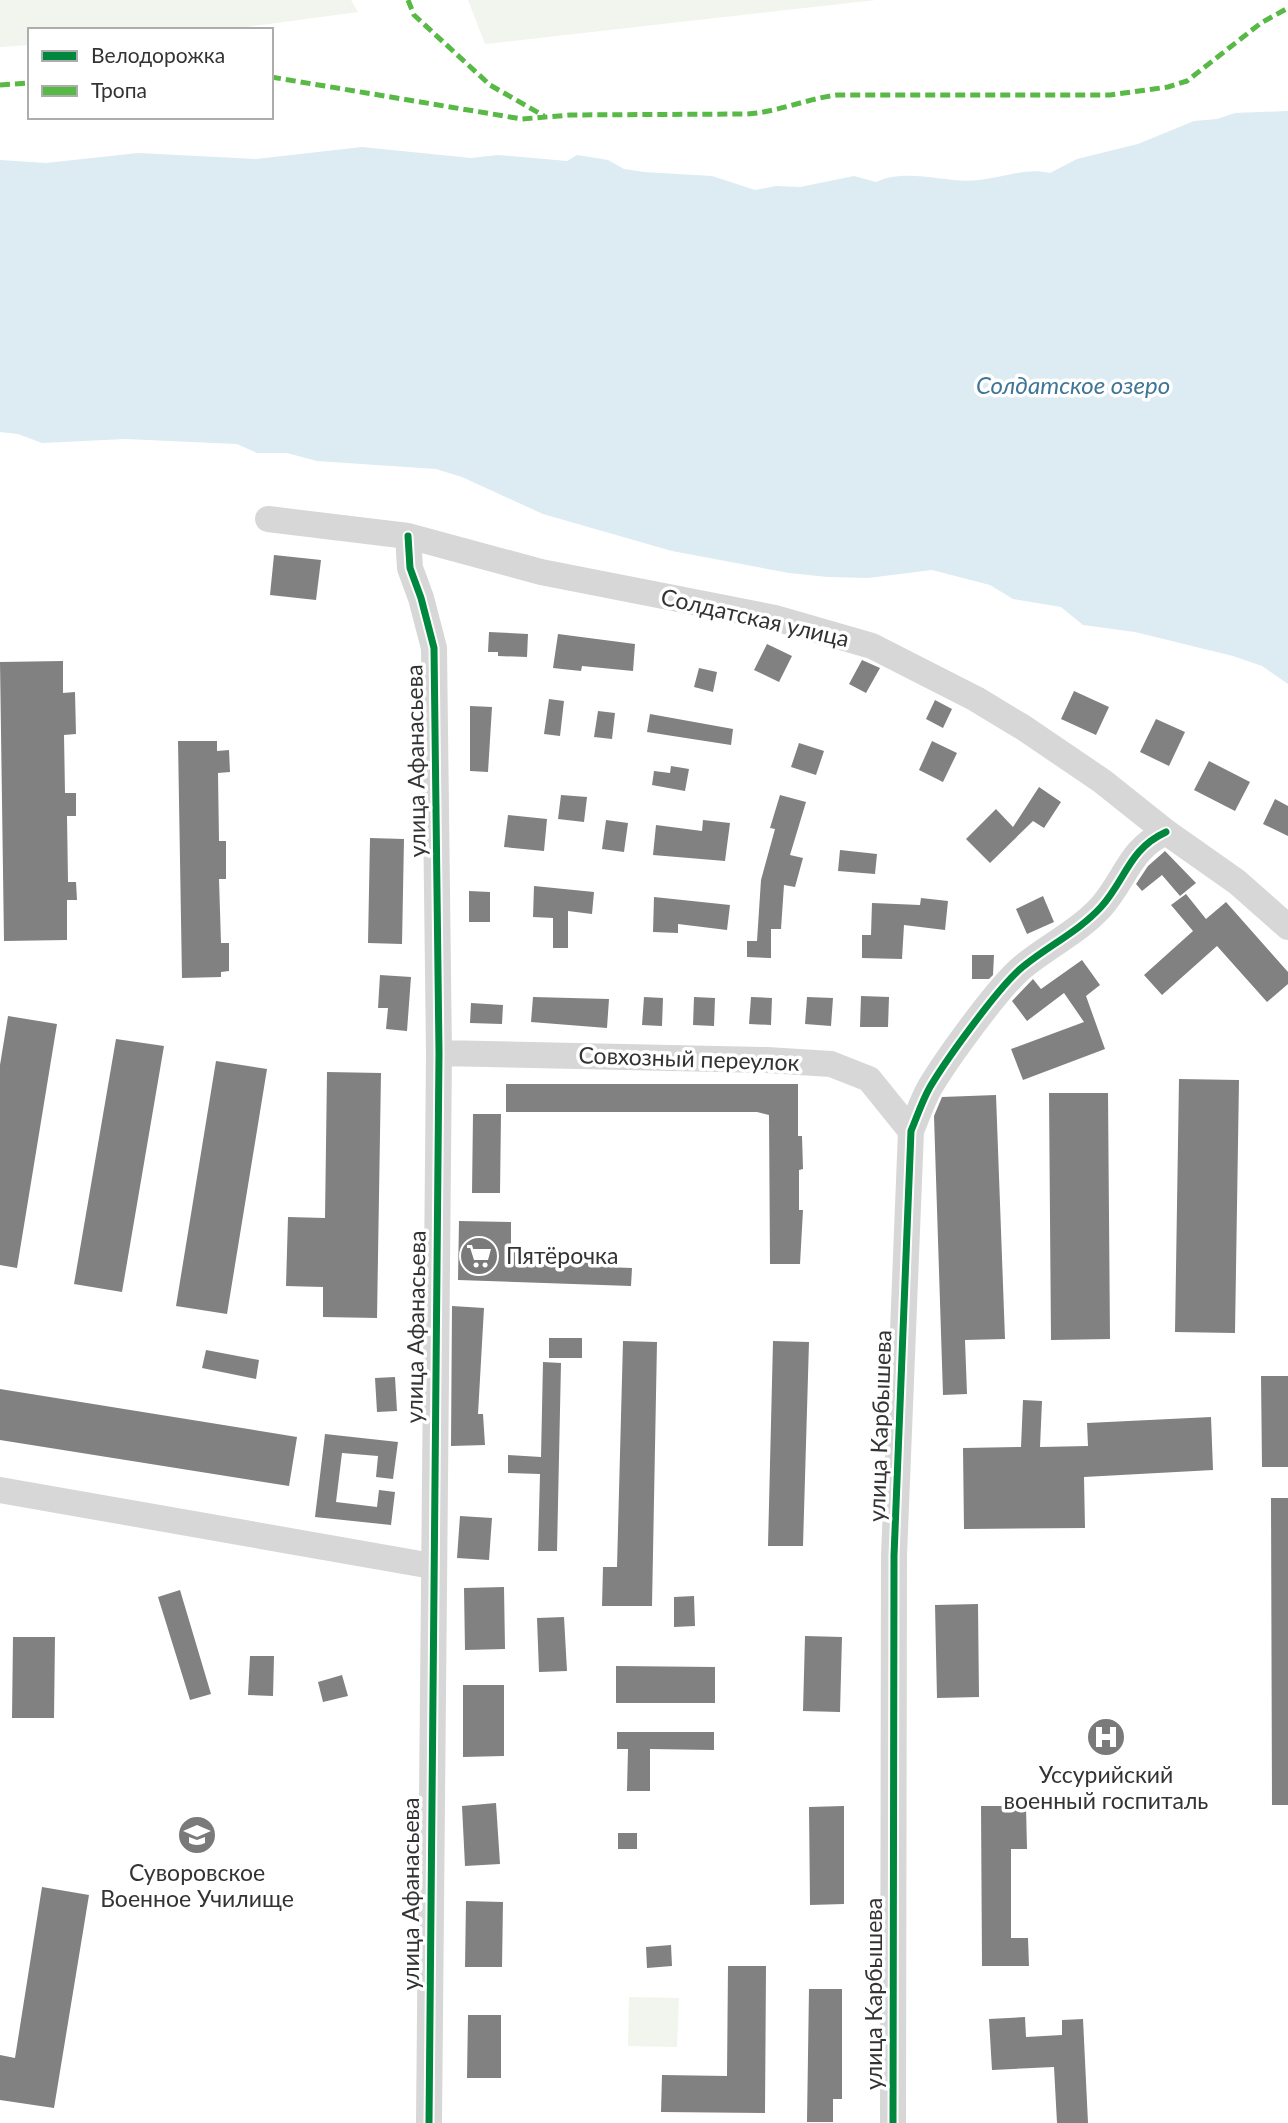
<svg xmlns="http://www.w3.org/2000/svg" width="1288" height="2123" viewBox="0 0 1288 2123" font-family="Lato,sans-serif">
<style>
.green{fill:#f1f5ed}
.water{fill:#ddebf3}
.building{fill:#818181}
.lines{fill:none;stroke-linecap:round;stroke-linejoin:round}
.minor{stroke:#d7d7d7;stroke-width:26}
.quiet{stroke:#58b947;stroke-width:5;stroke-dasharray:10 5;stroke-linecap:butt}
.cycleway-casing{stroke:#fff;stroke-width:11}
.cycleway{stroke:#00873e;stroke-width:7}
.labels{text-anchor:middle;stroke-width:7;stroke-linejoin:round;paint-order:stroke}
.street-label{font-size:23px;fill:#333;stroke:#fff}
.poi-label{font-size:23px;fill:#333;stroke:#fff}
.water-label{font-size:24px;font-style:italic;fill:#3f7597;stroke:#fff}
</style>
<rect width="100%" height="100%" fill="#fff"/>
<path class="green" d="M0,0h351l7,12 -133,18h-195v15l-30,2z
M468,0h408l-391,44z
M629,1997l50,1 -2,49 -49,-1z"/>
<path class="water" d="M1288,111v573l-26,-18 -29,-10 -98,-24 -52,-7 -22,-18 -48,-8 -23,-14 -58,-15 -64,8 -40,-1 -39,-4 -117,-22 -129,-37 -81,-37 -26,-8 -119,-8 -30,-8h-30l-20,-9 -112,-5 -83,4 -24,-9 -18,-2v-272l46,3 92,-10 118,6 106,-12 109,11 27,-3 69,6 10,-6 31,5 16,9 20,3 68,4 43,14 21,-4 24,1 54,-11 22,6c32,-15 70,2 103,-2 24,-2 47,-13 71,-7l27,-14 61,-15 56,-23 23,-2 18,-6z"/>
<path class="building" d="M274,555l47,5 -5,40 -46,-5z
M489,632l39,2 -1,23 -29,-1v-4h-10z
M558,634l77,10 -2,27 -51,-5 -1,5 -28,-3z
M767,644l25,12 -13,26 -25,-12z
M862,660l18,8 -14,25 -17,-9z
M63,661v32l12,-1 1,42 -12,1 1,58h11v23h-9l1,66h8l1,18h-10v40l-63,1 -4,-279z
M699,668l18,4 -4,20 -19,-5z
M1074,691l35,16 -13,28 -35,-16z
M549,699l15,2 -4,35 -16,-2z
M935,700l17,9 -9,19 -17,-9z
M470,706l22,1 -4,65 -18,-1z
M598,711l17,2 -3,26 -18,-2z
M650,714l83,15 -2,16 -84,-13z
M1156,719l29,13 -16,34 -29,-14z
M178,741h39v10l12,-1 1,22 -12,1 1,68h7v38h-7l2,64h8v28l-8,1v5l-39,1z
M932,741l25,12 -14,29 -24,-12z
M799,743l25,8 -8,24 -25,-8z
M1209,761l41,21 -15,29 -41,-21z
M671,766l18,3 -4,22 -33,-6 2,-14 16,2z
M1039,787l22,15 -17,26 -11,-7 -43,42 -24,-24 30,-30 17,18z
M561,795l26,2 -3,25 -26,-3z
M780,795l26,7 -16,53 13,3 -8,29 -11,-2 -3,44h-10v29l-24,-1v-16h10l4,-61 14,-51 -5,-1z
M1275,799l13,7v30l-25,-12z
M508,815l39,4 -3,32 -40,-4z
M606,820l22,3 -4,29 -22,-3z
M703,820l27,3 -5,38 -72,-6 3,-30 46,6z
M370,838l34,1 -2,105 -34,-1z
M840,850l37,4 -2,20 -37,-3z
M1165,851l31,32 -16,13 -18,-21 -20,16 -6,-7 12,-18z
M534,886l60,6 -2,22 -24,-3v37h-15v-30l-20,-1z
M469,891l21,1v30h-21z
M1186,894l20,25 20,-17 62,70v12l-21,18 -50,-56 -55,49 -18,-20 49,-44 -22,-26z
M1043,896l11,26 -27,12 -11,-25z
M654,897l76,8 -3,25 -49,-6v9l-25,-1z
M921,898l27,3 -3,29 -41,-5 -2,34 -40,-1v-23h9l1,-32 48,2z
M972,955h22l-1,20 -4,4h-17z
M1082,960l18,25 -14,11 19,53 -82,31 -12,-31 73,-27 -20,-29 -37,28 -15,-20 21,-22 8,10z
M380,975l31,2 -4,54 -21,-2 2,-21h-10z
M861,996l28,1 -1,30h-28z
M533,997l76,2 -2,29 -76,-6z
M644,997l19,1 -1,28 -20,-1z
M694,997l21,1 -1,28 -21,-1z
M751,997l21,1 -1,27 -22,-1z
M807,997l26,1 -2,28 -26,-2z
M471,1003l32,2 -1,19 -32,-1z
M8,1016l49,8 -40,244 -17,-3v-200z
M116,1039l48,7 -42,246 -48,-8z
M216,1061l51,8 -40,245 -51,-8z
M327,1072l54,1 -4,245 -54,-1v-30l-37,-1 2,-69 37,1z
M1179,1079l60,1 -4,253 -60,-1z
M506,1084h292v52h4l1,33 -4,1v40h4l-3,54h-30l-1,-149 -12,-3h-251z
M1049,1093h59l2,246 -59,1z
M996,1095l9,244 -40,1 2,54 -24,1 -9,-279 8,-19z
M473,1114h28l-1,79h-28z
M459,1221l52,1v27l96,4 -1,14 26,1 -1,18 -173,-6z
M452,1306l32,2 -6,106h5l2,31 -34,1z
M549,1338h33v20h-33z
M623,1341l34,1 -5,264h-50l1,-39h14z
M773,1341l36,1 -6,204h-35z
M206,1350l53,10 -3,19 -54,-11z
M543,1362l18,1 -4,188h-19l2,-77 -32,-1v-18l33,2z
M1261,1376h27v91h-26z
M395,1377l2,34 -20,1 -2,-34z
M0,1389l297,48 -8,49 -289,-46z
M1023,1400l19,1 -2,46 48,-1 -1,-23 124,-6 2,53 -129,7 1,51 -121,1 -1,-81 58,-1z
M325,1434l73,8 -5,37 -17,-2 2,-21 -36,-3 -6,49 41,5 2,-17 16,2 -4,33 -76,-8z
M1271,1498h17v307h-16z
M460,1516l32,2 -3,42 -32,-2z
M504,1587l1,62 -40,1 -1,-62z
M180,1590l31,104 -21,6 -32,-103z
M694,1596l1,30 -21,1v-30z
M978,1604l1,93 -42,1 -2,-93z
M564,1617l3,54 -28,1 -2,-54z
M805,1636l37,1 -2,75 -37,-1z
M13,1637h42l-1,81h-42z
M250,1656h24l-1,40 -25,-1z
M616,1666l99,1v36h-99z
M342,1675l6,21 -25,6 -5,-20z
M463,1685h41v71l-41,1z
M617,1732h97v18l-64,-1v42h-23l1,-42h-11z
M496,1803l4,61 -35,2 -3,-60z
M844,1806v98l-34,1 -1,-98z
M981,1806h45l1,43h-16v89h17l1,28h-47z
M618,1833h19v16h-19z
M42,1887l47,8 -35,213 -54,-8v-45l15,3z
M466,1901l37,1 -1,65h-37z
M671,1945l1,21 -25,2 -1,-21z
M728,1966h38l-1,147 -104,-1 1,-37 65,1z
M809,1989h33v110h-9v23h-26z
M468,2015h33v63h-34z
M1025,2017l1,20 36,-2v-15l21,-1 5,104h-31l-3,-56 -62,3 -3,-51z"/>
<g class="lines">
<path class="minor" d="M268,519l140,17 133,36 234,46 97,28 104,53 48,29 78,53 64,51 71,50 51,45
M408,536l2,32 11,30 13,50 5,405 -10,1070
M439,1053l328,7 64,4 38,15 42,52
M0,1490l432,76
M893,2123l1,-567 17,-425c6,-14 11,-30 19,-44 16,-27 71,-104 95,-122 25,-20 54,-34 76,-58 25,-28 28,-58 65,-75"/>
<path class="quiet" d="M408,0l6,15 76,70 54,31
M271,77l251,42 48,-4 177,-1c31,-2 59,-15 90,-19h273l58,-8 19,-6 74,-58 27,-15
M0,85l30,-2"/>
<defs>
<path id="cycleway" d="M408,536l2,32 11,30 13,50 5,405 -10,1070
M893,2123l1,-567 17,-425c6,-14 11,-30 19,-44 16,-27 71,-104 95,-122 25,-20 54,-34 76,-58 25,-28 28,-58 65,-75"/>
</defs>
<use href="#cycleway" class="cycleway-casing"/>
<use href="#cycleway" class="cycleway"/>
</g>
<defs>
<symbol id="supermarket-disc" viewBox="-11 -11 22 22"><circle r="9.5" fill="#7a7a7a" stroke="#fff"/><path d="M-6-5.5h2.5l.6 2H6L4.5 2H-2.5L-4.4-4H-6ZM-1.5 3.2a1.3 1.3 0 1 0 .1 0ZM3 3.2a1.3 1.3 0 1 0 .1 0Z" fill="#fff"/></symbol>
<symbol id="hospital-disc" viewBox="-11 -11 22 22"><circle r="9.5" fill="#7a7a7a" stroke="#fff"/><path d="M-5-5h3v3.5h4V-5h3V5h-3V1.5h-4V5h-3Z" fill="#fff"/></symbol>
<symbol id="university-disc" viewBox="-11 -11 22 22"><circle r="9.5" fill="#7a7a7a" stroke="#fff"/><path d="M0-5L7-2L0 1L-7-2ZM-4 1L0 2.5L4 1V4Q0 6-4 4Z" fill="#fff"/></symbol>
</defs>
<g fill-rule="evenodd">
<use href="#supermarket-disc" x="457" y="1234" width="44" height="44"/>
<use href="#hospital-disc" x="1084" y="1715" width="44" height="44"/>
<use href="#university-disc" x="175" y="1813" width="44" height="44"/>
</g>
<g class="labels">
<g class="street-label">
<text transform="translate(755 618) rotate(13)" y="8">Солдатская улица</text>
<text transform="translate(416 761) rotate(-91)" y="8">улица Афанасьева</text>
<text transform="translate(689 1059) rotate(2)" y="8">Совхозный переулок</text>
<text transform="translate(416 1327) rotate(-89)" y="8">улица Афанасьева</text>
<text transform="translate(880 1426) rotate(-88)" y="8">улица Карбышева</text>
<text transform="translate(411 1894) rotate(-90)" y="8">улица Афанасьева</text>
<text transform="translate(874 1994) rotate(-90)" y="8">улица Карбышева</text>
</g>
<g class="poi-label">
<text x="506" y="1264" text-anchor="start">Пятёрочка</text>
<text x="1106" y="1783">Уссурийский<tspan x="1106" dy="26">военный госпиталь</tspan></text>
<text x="197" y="1881">Суворовское<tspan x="197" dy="26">Военное Училище</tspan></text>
</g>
<g class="water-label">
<text x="1073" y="394">Солдатское озеро</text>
</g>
</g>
<rect x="28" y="28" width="245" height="91" fill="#ffffff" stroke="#adadad" stroke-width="2"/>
<rect x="42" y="51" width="35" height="10" fill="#00873e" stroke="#adadad" stroke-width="2"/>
<text x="91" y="63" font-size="21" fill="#333333">Велодорожка</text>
<rect x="42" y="86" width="35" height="10" fill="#58b947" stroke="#adadad" stroke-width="2"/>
<text x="91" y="98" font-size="21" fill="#333333">Тропа</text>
</svg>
